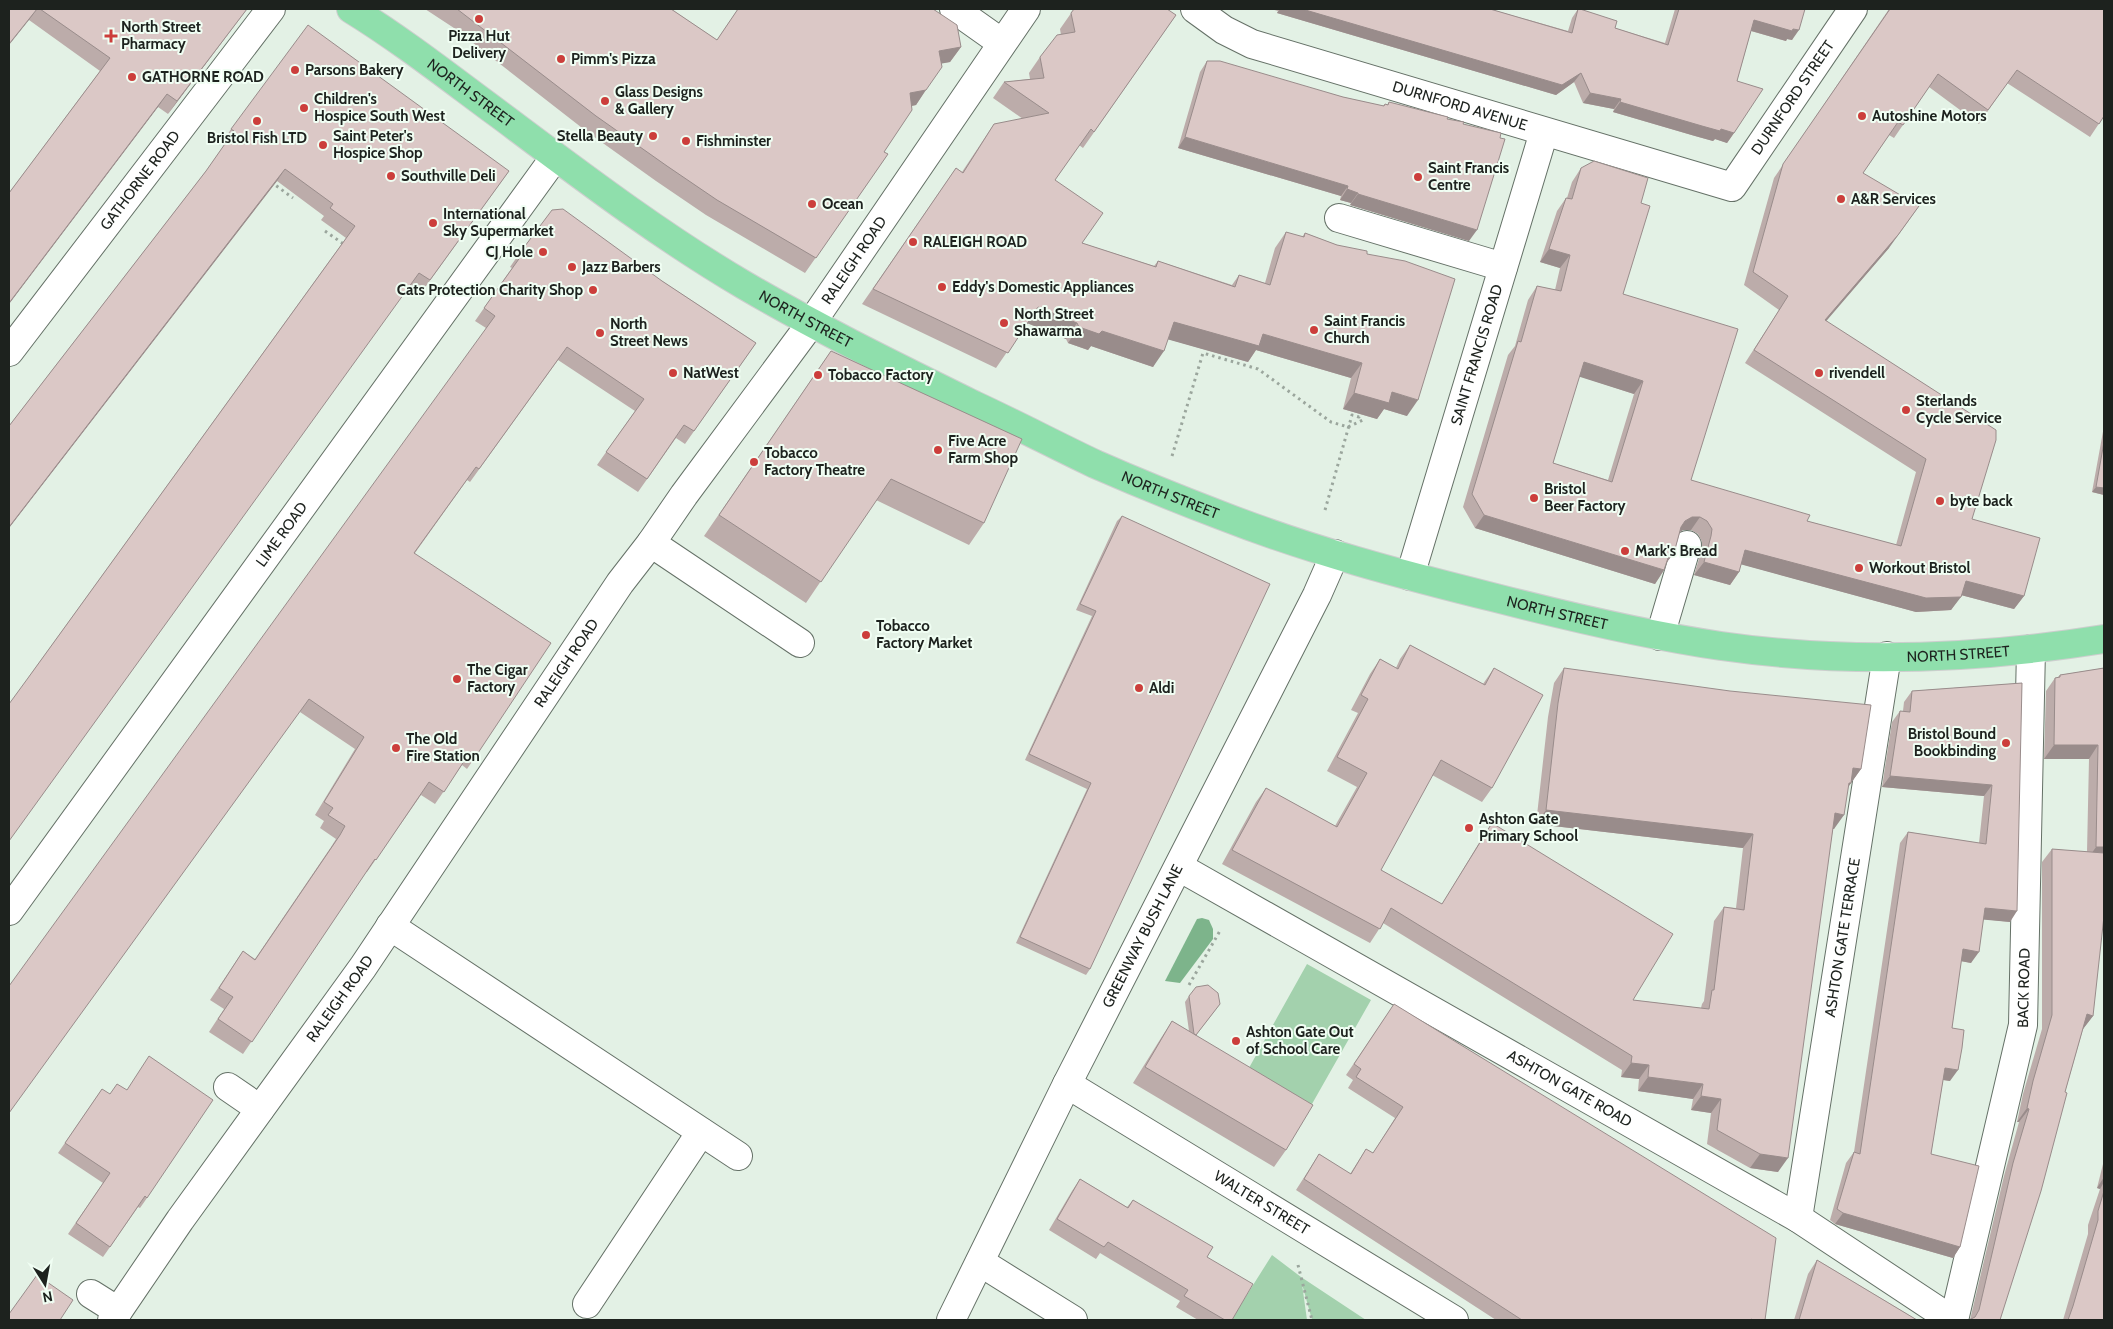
<svg xmlns="http://www.w3.org/2000/svg" width="2113" height="1329" viewBox="0 0 2113 1329" font-family="Cabin,sans-serif">
<style>
.green{fill:#a3d1ad}
.water{fill:#7db48b}
.lines{fill:none;stroke-linecap:round;stroke-linejoin:round}
.minor-casing{stroke:#657167;stroke-width:30}
.major-casing{stroke:#cdcece;stroke-width:30}
.path{stroke:#9ba69d;stroke-width:3;stroke-dasharray:2.5 4;stroke-linecap:butt}
.minor{stroke:#fff;stroke-width:28}
.major{stroke:#8fdfac;stroke-width:28}
.wall{fill:#bcacaa;fill-rule:evenodd}
.shaded-wall{fill:#998c8b}
.building{fill:#dbc8c6;stroke:#998c8b;fill-rule:evenodd}
.poi-dot{fill:#cc3e3b;stroke:#f0fef3;stroke-width:2}
.labels{text-anchor:middle;stroke-width:4;stroke-linejoin:round;paint-order:stroke}
.poi-label{font-size:15px;font-weight:bold;fill:#1d221e;stroke:#f0fef3;text-anchor:start}
.street-label{font-size:15px;fill:#1d221e;stroke:#f0fef3}
</style>
<rect width="100%" height="100%" fill="#e3f1e5"/>
<path class="green" d="M1307,964l64,36 -63,111 -63,-36z
M1272,1255l29,22 65,43h-54l-10,-36 5,36h-76z"/>
<path class="water" d="M1202,918l7,2 4,9v10l-33,44 -15,-2 32,-62z"/>
<g class="lines">
<defs>
<g id="minor">
<path d="M954,9l48,34"/>
<path id="s1" d="M1195,9l29,21 28,14 480,143 121,-178"/>
<path d="M1339,218l164,49"/>
<path id="s2" d="M9,352l262,-343"/>
<path d="M651,543l149,100"/>
<path id="s3" d="M1410,576l134,-444"/>
<path d="M1660,636l27,-91"/>
<path id="s4" d="M1179,867l619,351 154,102"/>
<path id="s5" d="M9,911l546,-754"/>
<path d="M390,926l348,230"/>
<path id="s6" d="M1067,1084l387,236"/>
<path d="M228,1087l32,22"/>
<path id="s7" d="M1798,1218l89,-562"/>
<path d="M980,1262l93,58"/>
<path d="M91,1294l27,17"/>
<path d="M587,1304l114,-172"/>
<path id="s8" d="M112,1320l68,-100 183,-253 257,-384 31,-40 33,-48 128,-173 214,-313"/>
<path id="s9" d="M951,1320l116,-236 250,-489 18,-41"/>
<path id="s10" d="M1954,1320l69,-295 8,-376"/>
</g>
<g id="major">
<path id="s11" d="M351,9c52,32 100,70 149,106 79,59 159,120 244,170 75,44 153,82 230,120 41,19 81,40 121,59 41,18 83,35 125,51 89,35 183,60 276,83 74,19 149,37 225,48 126,18 258,13 383,-7"/>
</g>
</defs>
<use href="#minor" class="minor-casing"/>
<use href="#major" class="major-casing"/>
<path class="path" d="M213,139l13,9
M271,182l22,16
M325,231l20,14
M1172,456l31,-103 55,16 73,53 17,5 17,-8
M1325,510l27,-95 7,2 1,-3
M1189,985l32,-56
M1298,1265l14,55"/>
<use href="#minor" class="minor"/>
<use href="#major" class="major"/>
</g>
<path class="wall" d="M9,9h238l-79,105 -10,-7 -149,197v-111l91,-122 -71,-51z
M425,9h246l46,31 21,-31h195l28,38 -11,15 -8,1 -26,42 -4,1 -28,46 4,2 -83,119 -99,-58 -50,-34 -70,-50 -132,-103z
M1074,9l102,6 -93,133 -4,-3 -24,35 27,63 72,23 4,-5 74,24 7,-10 26,8 10,-35 11,-16 16,5 3,-4 32,12 30,9 40,162 -23,-7 -7,10 -34,-10 8,-31 -95,-28 -8,12 -80,-23 -15,28 -62,-21 -3,4 -20,-7 -2,-4 -39,-16 -31,45 -134,-64 94,-136 6,4 32,-48 29,-5 -30,-21 11,-16 26,-3 -1,-6 11,-16 21,-22 -1,-6z
M1271,9h219l78,22 4,-13 6,-9 37,19 50,15 10,-34h130l-13,31 -5,-1 -1,2 -35,-10 -14,50 -3,52 -7,10 -12,-4 -2,2 -18,-5 -82,-24 1,-3 -31,-6 -9,-21 -18,13 -279,-82 1,-2z
M1889,9h215v107l-14,21 -83,-54 -28,41 -50,-37 -35,51 -5,-3 -26,38 26,75 -63,72 146,199 52,77 -10,13 -53,-14 -10,15 -35,2 -175,-48 -2,8 -9,13 -36,-10 8,-26v-7l-4,-8 -7,-4h-8l-3,2 -6,21 -8,10 -2,7 -9,14 -180,-56 -12,-21 45,-152 7,-9 13,-46 9,-14 18,4 5,-22 -20,-6 17,-51 9,-13h1l5,-16 9,-14 60,35 -18,91 68,186 116,41 89,24 20,-73 -171,-109 34,-53 -35,-25 30,-107zM1579,376l55,18 -26,86 -55,-17z
M1207,61l136,36 40,9 2,-2 2,1 2,-3 74,22 6,117 -119,-36 1,-2 -11,-3 1,-4 -163,-48 22,-76z
M231,129l278,42 -88,122 -10,-8 -383,393 318,-440 -25,-18 3,-4 -47,-35 -268,347v-102l197,-255 19,-27 -2,-2z
M519,254l143,27 94,62 -71,101 -9,-6 -38,54 -41,-27 38,-54 -77,-51 -88,122 -3,-2 -52,73 61,203 -9,13 -5,-4 -27,39 -14,-9 -54,77h-1l-123,182 -34,-22 15,-23 -14,-9 33,-49 12,8 76,-112 5,-8 -16,-11 4,-7 -9,-6 40,-66 -55,-37 186,-384 -11,-7 37,-53 -2,-1z
M831,351l153,172 -15,22 -93,-45 -70,103 -102,-67z
M2104,426v69l-12,-3z
M1122,516l-32,453 -4,6 -70,-32 71,-154 -62,-29 67,-144 -16,-6 41,-89z
M1410,645l73,39 11,-16 -2,120 -10,14 -50,-27 -51,95 61,34 40,-66 10,-15 141,177 68,8 1,-4 2,-3 10,-80 10,-14 12,1 7,-60 -207,-24 12,-107 6,-34 10,-15 297,101 -13,18 -14,42h-1l-55,343 -28,-4 -43,-24 4,-31 -20,-3 2,-11 -55,-8 1,-12 -18,-2 1,-7 -239,-147 -13,20 -148,-79 34,-62 10,-14 69,38 22,-39 -30,-16 31,-58 -7,-3 19,-36 10,-15 16,9 4,-9z
M2104,668l-11,348 -10,13 -83,291h-30l34,-144 15,-54h-2l6,-28 19,-65v-167l10,-13 35,3 2,-93h-45l2,-68 9,-13 3,-1 2,-2z
M2022,683l-12,239 -27,-3 -12,44 -10,-2 -9,67 -2,53 -7,-1 -12,74 29,93 -7,11 -118,-34 -5,-4 16,-57 8,-11 46,-309 8,-11 71,11 5,-47 -102,-9 10,-65 8,-11h3l1,-9 8,-11z
M1189,996l31,8 -24,31 90,115 -12,17 -141,-84 28,-45 11,-17 17,10 -4,-29z
M1386,1016l379,304h-269l-200,-130 23,-36 31,20 16,-25 7,4 22,-35 -47,-30 5,-8 -7,-5z
M102,1089l45,109 -7,10 -2,-1 -35,50 -35,-23 35,-51 -45,-30z
M2104,1160v160h-41l25,-86v-9l12,-36 -3,-1z
M1080,1179l47,28 6,-7 74,57 25,63h-34l-22,-13 4,-6 -80,-48 -4,6 -47,-29 23,-39z
M1817,1260l100,60h-123l14,-46z"/>
<path class="shaded-wall" d="M37,9l-8,11 -20,25v-1z
M247,9l-79,105 9,-13z
M1280,9h22l279,64 -7,9 -18,13 -279,-82z
M1754,20l39,9 6,1 -7,10 -5,-1 -1,2 -38,-11z
M961,47l-11,15 -21,4 10,-15z
M926,90l-10,15 -16,3 10,-15z
M1590,93l31,6 -7,10 -31,-6z
M167,94l-9,13 -149,197v-1z
M1620,102l101,27 13,4 -7,10 -12,-4 -2,2 -18,-5 -82,-24z
M1185,137l163,49 -7,10 -163,-48z
M285,169l-8,12 -268,347v-1z
M1347,189l11,4 -7,10 -11,-3z
M1358,194l119,36 -8,11 -119,-36z
M1919,206l-30,42 -73,85 9,-13z
M1549,249l21,6 -10,13 -20,-6z
M1038,307l39,16 -11,16 -39,-16z
M1174,322l89,12 99,29 -11,15 -95,-28 -8,12 -85,-24z
M1079,327l23,4 62,20 -11,16 -62,-21 -3,4 -20,-7z
M1584,362l59,19 -9,13 -60,-19z
M1392,392l26,8 -11,16 -23,-7 -7,10 -34,-10 11,-16z
M2096,487l8,1v7l-12,-3z
M1484,515l180,55 -9,14 -180,-56z
M1692,517h8l-9,13h-8l-7,4 9,-13z
M1745,550l216,47 -10,13 -35,2 -180,-49z
M1670,552l4,1 -10,13z
M1704,562l35,10 -9,13 -36,-10z
M1966,581l58,15 -10,13 -57,-15z
M2054,745h44l-9,14h-45z
M1853,768l8,1 -20,28z
M1890,776l102,9 -8,11 -102,-9z
M1546,810l207,24 -10,14 -207,-24z
M1835,813l9,2 -10,14 -9,-1z
M2096,847h8v14l-17,-1z
M1985,908l32,3 -7,11 -33,-3z
M1963,949l16,3 -8,11 -16,-3z
M2087,1014l6,2 -10,13 -5,-2z
M1631,1063l18,2 -10,14 -18,-2z
M1945,1068l13,2 -8,11 -13,-2z
M1648,1077l55,7 -10,15 -55,-8z
M1701,1096l20,3 -10,14 -20,-3z
M2027,1108l2,1 -10,13h-2z
M1760,1154l28,4 -10,14 -28,-4z
M2104,1177v5l-4,7 -3,-1z
M1843,1213l117,34 -7,11 -118,-34z"/>
<path class="building" d="M9,9h28l-28,35z
M40,9h207l-70,92 -10,-7 -158,209v-110l101,-135z
M457,9h214l46,31 21,-31h195l24,16 4,22 -22,4 3,16 -16,23 -16,3 2,17 -28,42 4,2 -72,104 -99,-58 -50,-34 -71,-50z
M1074,9h93l9,6 -82,117 -3,-3 -36,51 48,33 -21,30 74,24 2,-6 77,26 4,-12 31,10 16,-53 18,5 1,-4 32,12 30,6v3l38,7 50,18 -37,121 -26,-8 -3,11 -35,-10 8,-30 -99,-29 -4,12 -85,-24 -10,29 -62,-20 -3,3 -20,-7 -2,-4 -39,-16 -30,46 -135,-64 83,-121 7,5 31,-49 55,-11 -45,-31 40,-4 -4,-21 17,-22 18,-3 -4,-19z
M1302,9h188l82,24 6,-24h2l37,12 -2,7 53,17 11,-36h126l-6,21 -6,-1 -1,2 -38,-11 -17,61 26,8 -29,44 -13,-4 -1,2 -18,-5 -82,-24 1,-3 -31,-6 -9,-20 -19,12z
M1890,9h214v107l-5,8 -82,-54 -29,40 -50,-36 -35,51 -5,-3 -35,51 56,33 -21,29 -73,85 171,110v10l-24,79 68,19 -16,58 -58,-15 -5,16 -35,1 -181,-48 -6,22 -35,-10 7,-26 1,-7 -5,-8 -7,-4h-8l-7,4 -4,6 -7,26 -4,-1 -6,18 -180,-55 -12,-21 46,-153 3,1 16,-56 24,5 9,-36 -21,-6 17,-51 6,1 9,-31 13,-7 54,17 -7,25 9,3 -27,88 115,35 -47,151 119,35 -3,6 94,25 25,-87 -172,-109 34,-54 -35,-24 30,-108zM1584,362l59,19 -31,101 -59,-19z
M308,25l201,146 -79,109 -11,-7 -410,568v-137l19,-26 327,-452 -25,-18 3,-4 -48,-35 -276,358v-101l197,-255 28,-40 -3,-2z
M1207,61h13l123,36 41,9 1,-2 3,1 1,-3 59,15 -1,2 17,3 -1,2 38,9 -1,5 5,1 -28,91 -119,-36v-1l-11,-4 1,-3 -163,-49z
M563,209l99,72 94,62 -62,88 -10,-6 -37,54 -41,-27 38,-53 -77,-52 -88,122 -3,-2 -62,86 137,90 -75,113 -6,-4 -26,40 -15,-10 -53,78 -1,-1 -123,183 -34,-23 15,-22 -14,-9 24,-37 12,9 85,-125 5,-9 -17,-11 5,-7 -9,-6 40,-65 -55,-38 -300,414v-127l486,-670 -11,-8 37,-52 -2,-2 33,-44z
M831,351l191,88 -38,84 -93,-44 -70,103 -102,-67z
M2104,442v46l-8,-1z
M1122,516l148,68 -180,385 -70,-32 71,-154 -62,-29 67,-143 -16,-7z
M1410,645l75,40 9,-17 49,27 -51,93 -51,-28 -60,110 61,34 50,-81 181,111 -40,66 76,9 3,-19h2l10,-83 20,3 9,-76 -207,-24 12,-107 6,-35 166,23 141,14 -10,64 -8,-1 -2,15h-2l-5,32 -9,-2 -47,345 -28,-4 -43,-24 4,-31 -20,-3 2,-12 -55,-7 1,-12 -18,-2 1,-7 -241,-148 -11,21 -148,-79 34,-62 71,39 30,-54 -30,-16 31,-58 -7,-4 19,-36 18,10z
M2104,668v179h-8l2,-102h-44l1,-67 5,-1v-2z
M2022,683l-5,228 -32,-3 -6,44 -16,-3 -11,79 12,2 -2,18 -4,22 -13,-2 -14,86 48,12 -19,81 -117,-34 -6,-4 17,-57 6,2 48,-322 78,12 6,-59 -102,-9 10,-65 10,1 2,-21z
M2052,849l52,4v63l-11,100 -6,-2 -22,78 2,1 -26,98 -41,129h-31l6,-3 4,-7 34,-147 16,-54 -2,-1 6,-27 19,-66z
M1208,985l10,8 2,11 -24,31 -2,-1 -5,-38 7,-9z
M1394,1004l382,234 -11,82h-12l-2,-1v1h-229l-218,-141 15,-25 32,20 15,-25 7,4 30,-46 -47,-30 5,-8 -7,-5z
M1172,1021l141,84 -27,45 -141,-83z
M149,1056l64,44 -66,98 -2,-2 -35,51 -34,-24 34,-50 -45,-30 37,-54 8,5 7,-10 10,6z
M1080,1179l48,29 5,-8 80,47 -6,10 46,27 -21,36h-7l-41,-24 4,-6 -80,-48 -4,5 -47,-28z
M2104,1191v129h-36l5,-14 25,-86v-9z
M1817,1260l100,60h-118z
M37,1275l36,25 -13,20h-51v-6z"/>
<g class="poi-dot">
<circle cx="479" cy="19" r="5"/>
<path d="M108.5 28.5h5v5h5v5h-5v5h-5v-5h-5v-5h5z"/>
<circle cx="561" cy="59" r="5"/>
<circle cx="295" cy="70" r="5"/>
<circle cx="132" cy="77" r="5"/>
<circle cx="605" cy="101" r="5"/>
<circle cx="304" cy="108" r="5"/>
<circle cx="1862" cy="116" r="5"/>
<circle cx="257" cy="121" r="5"/>
<circle cx="653" cy="136" r="5"/>
<circle cx="686" cy="141" r="5"/>
<circle cx="323" cy="145" r="5"/>
<circle cx="391" cy="176" r="5"/>
<circle cx="1418" cy="177" r="5"/>
<circle cx="1841" cy="199" r="5"/>
<circle cx="812" cy="204" r="5"/>
<circle cx="433" cy="223" r="5"/>
<circle cx="913" cy="242" r="5"/>
<circle cx="543" cy="252" r="5"/>
<circle cx="572" cy="267" r="5"/>
<circle cx="942" cy="287" r="5"/>
<circle cx="593" cy="290" r="5"/>
<circle cx="1004" cy="323" r="5"/>
<circle cx="1314" cy="330" r="5"/>
<circle cx="600" cy="333" r="5"/>
<circle cx="673" cy="373" r="5"/>
<circle cx="1819" cy="373" r="5"/>
<circle cx="818" cy="375" r="5"/>
<circle cx="1906" cy="410" r="5"/>
<circle cx="938" cy="450" r="5"/>
<circle cx="754" cy="462" r="5"/>
<circle cx="1534" cy="498" r="5"/>
<circle cx="1940" cy="501" r="5"/>
<circle cx="1625" cy="551" r="5"/>
<circle cx="1859" cy="568" r="5"/>
<circle cx="866" cy="635" r="5"/>
<circle cx="457" cy="679" r="5"/>
<circle cx="1139" cy="688" r="5"/>
<circle cx="2006" cy="743" r="5"/>
<circle cx="396" cy="748" r="5"/>
<circle cx="1469" cy="828" r="5"/>
<circle cx="1236" cy="1041" r="5"/>
</g>
<g class="labels">
<g class="poi-label">
<text x="121" y="32">North Street<tspan x="121" dy="17">Pharmacy</tspan></text>
<text x="479" y="41" text-anchor="middle">Pizza Hut<tspan x="479" dy="17">Delivery</tspan></text>
<text x="571" y="64">Pimm's Pizza</text>
<text x="305" y="75">Parsons Bakery</text>
<text x="142" y="82">GATHORNE ROAD</text>
<text x="615" y="97">Glass Designs<tspan x="615" dy="17">&amp; Gallery</tspan></text>
<text x="314" y="104">Children's<tspan x="314" dy="17">Hospice South West</tspan></text>
<text x="1872" y="121">Autoshine Motors</text>
<text x="333" y="141">Saint Peter's<tspan x="333" dy="17">Hospice Shop</tspan></text>
<text x="643" y="141" text-anchor="end">Stella Beauty</text>
<text x="257" y="143" text-anchor="middle">Bristol Fish LTD</text>
<text x="696" y="146">Fishminster</text>
<text x="1428" y="173">Saint Francis<tspan x="1428" dy="17">Centre</tspan></text>
<text x="401" y="181">Southville Deli</text>
<text x="1851" y="204">A&amp;R Services</text>
<text x="822" y="209">Ocean</text>
<text x="443" y="219">International<tspan x="443" dy="17">Sky Supermarket</tspan></text>
<text x="923" y="247">RALEIGH ROAD</text>
<text x="533" y="257" text-anchor="end">CJ Hole</text>
<text x="582" y="272">Jazz Barbers</text>
<text x="952" y="292">Eddy's Domestic Appliances</text>
<text x="583" y="295" text-anchor="end">Cats Protection Charity Shop</text>
<text x="1014" y="319">North Street<tspan x="1014" dy="17">Shawarma</tspan></text>
<text x="1324" y="326">Saint Francis<tspan x="1324" dy="17">Church</tspan></text>
<text x="610" y="329">North<tspan x="610" dy="17">Street News</tspan></text>
<text x="683" y="378">NatWest</text>
<text x="1829" y="378">rivendell</text>
<text x="828" y="380">Tobacco Factory</text>
<text x="1916" y="406">Sterlands<tspan x="1916" dy="17">Cycle Service</tspan></text>
<text x="948" y="446">Five Acre<tspan x="948" dy="17">Farm Shop</tspan></text>
<text x="764" y="458">Tobacco<tspan x="764" dy="17">Factory Theatre</tspan></text>
<text x="1544" y="494">Bristol<tspan x="1544" dy="17">Beer Factory</tspan></text>
<text x="1950" y="506">byte back</text>
<text x="1635" y="556">Mark's Bread</text>
<text x="1869" y="573">Workout Bristol</text>
<text x="876" y="631">Tobacco<tspan x="876" dy="17">Factory Market</tspan></text>
<text x="467" y="675">The Cigar<tspan x="467" dy="17">Factory</tspan></text>
<text x="1149" y="693">Aldi</text>
<text x="1996" y="739" text-anchor="end">Bristol Bound<tspan x="1996" dy="17">Bookbinding</tspan></text>
<text x="406" y="744">The Old<tspan x="406" dy="17">Fire Station</tspan></text>
<text x="1479" y="824">Ashton Gate<tspan x="1479" dy="17">Primary School</tspan></text>
<text x="1246" y="1037">Ashton Gate Out<tspan x="1246" dy="17">of School Care</tspan></text>
</g>
<g class="street-label">
<text dy="5" stroke="none"><textPath href="#s11" startOffset="146">NORTH STREET</textPath></text>
<text dy="5" stroke="none"><textPath href="#s1" startOffset="676">DURNFORD STREET</textPath></text>
<text dy="5" stroke="none"><textPath href="#s1" startOffset="284">DURNFORD AVENUE</textPath></text>
<text dy="5" stroke="none"><textPath href="#s2" startOffset="216">GATHORNE ROAD</textPath></text>
<text dy="5" stroke="none"><textPath href="#s8" startOffset="1294">RALEIGH ROAD</textPath></text>
<text dy="5" stroke="none"><textPath href="#s11" startOffset="551">NORTH STREET</textPath></text>
<text dy="5" stroke="none"><textPath href="#s3" startOffset="231">SAINT FRANCIS ROAD</textPath></text>
<text dy="5" stroke="none"><textPath href="#s11" startOffset="956">NORTH STREET</textPath></text>
<text dy="5" stroke="none"><textPath href="#s5" startOffset="465">LIME ROAD</textPath></text>
<text dy="5" stroke="none"><textPath href="#s11" startOffset="1361">NORTH STREET</textPath></text>
<text dy="5" stroke="none"><textPath href="#s11" startOffset="1766">NORTH STREET</textPath></text>
<text dy="5" stroke="none"><textPath href="#s8" startOffset="799">RALEIGH ROAD</textPath></text>
<text dy="5" stroke="none"><textPath href="#s9" startOffset="429">GREENWAY BUSH LANE</textPath></text>
<text dy="5" stroke="none"><textPath href="#s7" startOffset="284">ASHTON GATE TERRACE</textPath></text>
<text dy="5" stroke="none"><textPath href="#s10" startOffset="340">BACK ROAD</textPath></text>
<text dy="5" stroke="none"><textPath href="#s8" startOffset="394">RALEIGH ROAD</textPath></text>
<text dy="5" stroke="none"><textPath href="#s4" startOffset="449">ASHTON GATE ROAD</textPath></text>
<text dy="5" stroke="none"><textPath href="#s6" startOffset="228">WALTER STREET</textPath></text>
</g>
</g>
<rect width="2113" height="1329" fill="none" stroke="#1d221e" stroke-width="20"/>
<g transform="translate(45 1284) rotate(169)" stroke="#f0fef3" stroke-width="4" paint-order="stroke">
<path d="M0-4L9 19L0 12L-9 19Z" fill="#1d221e"/>
<text y="-8" font-size="14" font-weight="bold" text-anchor="middle" fill="#1d221e">N</text>
</g>
</svg>
